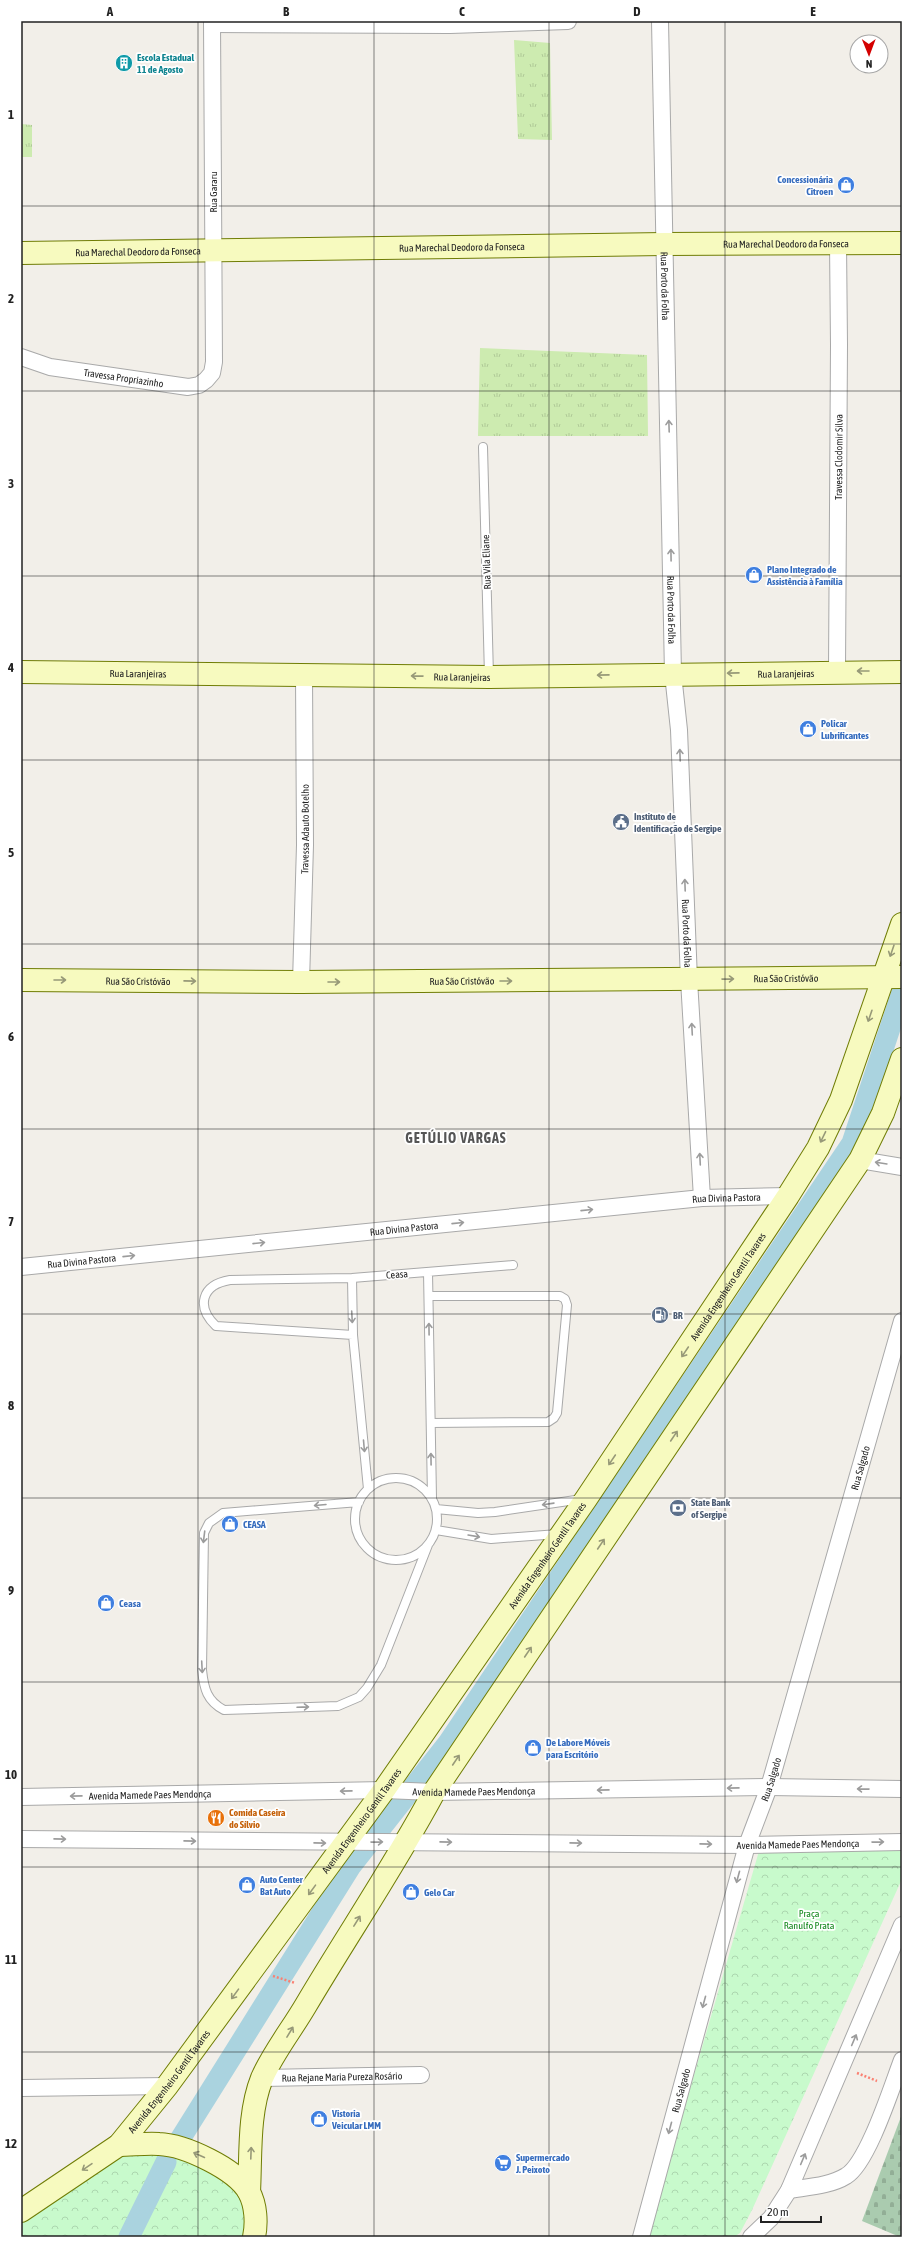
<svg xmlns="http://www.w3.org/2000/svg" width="923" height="2258" viewBox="0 0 923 2258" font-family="'Asap Condensed',sans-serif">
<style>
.grass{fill:url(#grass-tufts)}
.cemetery{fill:url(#cemetery-stones)}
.park{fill:url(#park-crowns)}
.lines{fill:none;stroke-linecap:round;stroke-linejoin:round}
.canal{stroke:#aad3df;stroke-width:21}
.lane-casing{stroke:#a9a9a9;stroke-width:10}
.street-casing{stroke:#a9a9a9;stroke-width:18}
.secondary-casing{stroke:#707d05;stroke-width:24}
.path{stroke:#fa8072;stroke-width:2.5;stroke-dasharray:2 2;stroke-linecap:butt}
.lane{stroke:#fff;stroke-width:8}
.street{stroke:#fff;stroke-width:16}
.secondary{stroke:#f7fabf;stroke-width:22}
.oneway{stroke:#9c9c9c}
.oneway2{stroke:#979978}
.grid{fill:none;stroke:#222;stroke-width:1;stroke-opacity:0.55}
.labels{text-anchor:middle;stroke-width:3.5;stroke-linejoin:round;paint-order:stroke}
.culture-label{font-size:10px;font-weight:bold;fill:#0d838f;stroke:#fff;text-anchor:start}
.shop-label{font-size:10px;font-weight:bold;fill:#366cbe;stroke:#fff;text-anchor:start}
.street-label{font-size:10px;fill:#222;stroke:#fff}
.service-label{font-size:10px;font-weight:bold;fill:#4e5e75;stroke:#fff;text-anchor:start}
.food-label{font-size:10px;font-weight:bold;fill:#c56008;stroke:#fff;text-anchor:start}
.park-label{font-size:10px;fill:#0c8416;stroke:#fff}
.district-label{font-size:14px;font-weight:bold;letter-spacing:1px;fill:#555;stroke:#fff}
.neatline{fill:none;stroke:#222;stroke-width:1.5}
.grid-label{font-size:13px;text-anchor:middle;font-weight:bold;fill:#222}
</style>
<defs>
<pattern id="grass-tufts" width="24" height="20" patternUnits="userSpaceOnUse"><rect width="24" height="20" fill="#cdebb0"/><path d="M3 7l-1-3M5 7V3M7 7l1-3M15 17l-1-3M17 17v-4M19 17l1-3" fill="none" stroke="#b0c997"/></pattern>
<pattern id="cemetery-stones" width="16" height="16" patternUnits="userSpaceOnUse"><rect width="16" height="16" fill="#aacbaf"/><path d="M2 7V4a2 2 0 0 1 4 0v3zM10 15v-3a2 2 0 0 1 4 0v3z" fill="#92ae96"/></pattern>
<pattern id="park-crowns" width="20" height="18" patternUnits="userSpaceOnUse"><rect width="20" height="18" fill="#c8facc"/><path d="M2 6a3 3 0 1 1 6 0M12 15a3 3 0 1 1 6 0" fill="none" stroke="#acd6af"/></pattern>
</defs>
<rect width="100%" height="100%" fill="#f2efe9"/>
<path class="grass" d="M514,40l36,3 2,97 -34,-1z
M21,124l11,1v32h-11z
M480,348l167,7 1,81h-170z"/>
<path class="cemetery" d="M902,2114v123h-2l-38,-16z"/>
<path class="park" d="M759,1851h143v28l-150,331 -12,23 -6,4h-87z
M158,2152c30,9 76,20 86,54 3,9 1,22 1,31h-224v-16l100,-66z"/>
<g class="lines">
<path class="canal" d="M179,2141l172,-275 97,-123 404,-600 50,-151
M129,2237l37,-75"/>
<defs>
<path id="lane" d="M483,447l6,229
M428,1272l4,226
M352,1278l1,57 15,154
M429,1296h131l5,3 2,6 -10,108 -3,5 -6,4 -117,1
M353,1335l-137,-9c-20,-19 -15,-41 14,-46l122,-2 161,-13
M355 1519a41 41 0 1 1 82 0a41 41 0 1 1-82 0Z
M359,1502l-136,11 -14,10 -5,10 -2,137c2,19 5,31 22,40l114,-4 21,-9 8,-9 14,-23 47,-120
M436,1509l42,4 17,-1 87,-13
M436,1530l55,9 67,-5"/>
<g id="street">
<path id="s1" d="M660,21l13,653 6,56 10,250 13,218"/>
<path d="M212,24l238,1 118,-4"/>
<path id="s2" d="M21,357l29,10 138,20 11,-2 7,-5 6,-7 2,-11 -2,-341"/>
<path id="s3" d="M837,671l2,-326 -1,-102"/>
<path id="s4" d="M301,982l4,-137 -1,-170"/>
<path d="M860,1160l42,7"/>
<path id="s5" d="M21,1267l681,-69 86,-2"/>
<path id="s6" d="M21,1797l363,-7 50,2 335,-5 133,2"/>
<path id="s7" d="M21,1839l726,6 155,-3"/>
<path id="s8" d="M263,2078l158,-3"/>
<path d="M21,2088l146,-2"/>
<path d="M789,2190c18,-3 41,-4 57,-14 22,-13 46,-90 56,-116"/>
<path id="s9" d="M641,2237l106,-392 22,-58 133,-466"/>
<path d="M751,2237l20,-19 18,-28 113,-265"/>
</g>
<g id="secondary">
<path id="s10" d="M21,253l643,-9 238,-1"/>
<path id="s11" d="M21,672l468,5 413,-5"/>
<path id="s12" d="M21,980l280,2 601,-5"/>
<path d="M119,2145c13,0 27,-2 40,-1 26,1 77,25 90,48 7,13 8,31 5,45"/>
<path d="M249,2192c2,-37 -1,-79 13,-114 11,-25 30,-49 44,-73 42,-71 89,-140 128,-213l426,-632 23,-47 19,-54"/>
<path id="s13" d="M21,2211l98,-66 48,-59 217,-296 202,-291 202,-303 30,-48 23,-48 61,-176"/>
</g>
</defs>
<use href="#lane" class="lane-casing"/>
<use href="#street" class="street-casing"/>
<use href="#secondary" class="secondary-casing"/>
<path class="path" d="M273,1976l22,7
M857,2073l20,8"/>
<use href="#lane" class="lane"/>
<use href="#street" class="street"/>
<use href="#secondary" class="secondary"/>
</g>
<defs><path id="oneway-shaft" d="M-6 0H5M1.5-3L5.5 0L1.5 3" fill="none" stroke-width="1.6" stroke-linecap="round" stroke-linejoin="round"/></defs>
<g class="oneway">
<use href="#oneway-shaft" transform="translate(669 426) rotate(-92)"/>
<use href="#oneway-shaft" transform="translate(671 555) rotate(-91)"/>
<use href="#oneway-shaft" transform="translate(680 755) rotate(-92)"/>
<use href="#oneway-shaft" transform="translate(685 885) rotate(-92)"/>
<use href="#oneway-shaft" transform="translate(692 1029) rotate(-93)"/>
<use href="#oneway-shaft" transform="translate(700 1159) rotate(-93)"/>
<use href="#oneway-shaft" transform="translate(881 1163) rotate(-171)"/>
<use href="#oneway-shaft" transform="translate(587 1210) rotate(-6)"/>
<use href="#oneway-shaft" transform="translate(458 1223) rotate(-6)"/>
<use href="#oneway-shaft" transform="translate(259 1243) rotate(-6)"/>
<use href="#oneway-shaft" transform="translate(129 1256) rotate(-6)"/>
<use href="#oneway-shaft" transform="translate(352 1317) rotate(87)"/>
<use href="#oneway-shaft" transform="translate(429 1329) rotate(-91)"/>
<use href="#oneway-shaft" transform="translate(364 1446) rotate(85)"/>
<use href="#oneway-shaft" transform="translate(431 1459) rotate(-91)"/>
<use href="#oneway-shaft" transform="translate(548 1504) rotate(172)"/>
<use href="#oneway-shaft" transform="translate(320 1505) rotate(175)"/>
<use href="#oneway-shaft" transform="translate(474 1536) rotate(10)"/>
<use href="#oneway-shaft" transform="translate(204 1537) rotate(97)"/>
<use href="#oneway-shaft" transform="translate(202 1667) rotate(87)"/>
<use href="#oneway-shaft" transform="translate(303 1707) rotate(-2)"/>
<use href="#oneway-shaft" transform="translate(733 1788) rotate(179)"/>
<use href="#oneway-shaft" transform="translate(863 1789) rotate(-179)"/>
<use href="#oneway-shaft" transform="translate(603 1790) rotate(179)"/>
<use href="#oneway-shaft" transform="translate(346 1791) rotate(179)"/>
<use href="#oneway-shaft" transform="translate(76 1796) rotate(179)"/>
<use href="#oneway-shaft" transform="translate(60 1839) rotate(1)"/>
<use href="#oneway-shaft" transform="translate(190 1841) rotate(1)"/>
<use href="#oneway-shaft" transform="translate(377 1842) rotate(-1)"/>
<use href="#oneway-shaft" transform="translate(446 1842) rotate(1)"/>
<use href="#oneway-shaft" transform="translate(878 1842) rotate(-1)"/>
<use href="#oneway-shaft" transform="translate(320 1843) rotate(1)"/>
<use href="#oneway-shaft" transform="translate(576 1843) rotate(1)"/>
<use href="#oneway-shaft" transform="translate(706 1844) rotate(1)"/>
<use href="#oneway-shaft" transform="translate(738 1877) rotate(105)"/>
<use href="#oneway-shaft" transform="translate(704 2002) rotate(105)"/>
<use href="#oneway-shaft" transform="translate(854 2040) rotate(-67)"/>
<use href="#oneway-shaft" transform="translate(670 2128) rotate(105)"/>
<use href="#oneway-shaft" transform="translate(803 2159) rotate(-67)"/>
</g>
<g class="oneway2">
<use href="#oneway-shaft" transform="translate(863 671) rotate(-180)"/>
<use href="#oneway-shaft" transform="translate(733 673) rotate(179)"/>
<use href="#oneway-shaft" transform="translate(603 675) rotate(179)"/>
<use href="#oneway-shaft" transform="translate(417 676) rotate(-179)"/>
<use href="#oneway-shaft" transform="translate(892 951) rotate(109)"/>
<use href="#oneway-shaft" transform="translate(728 979) rotate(-1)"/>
<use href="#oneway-shaft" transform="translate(60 980)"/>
<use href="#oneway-shaft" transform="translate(190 981) rotate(1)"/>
<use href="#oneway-shaft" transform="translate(506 981)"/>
<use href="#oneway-shaft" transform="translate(334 982)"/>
<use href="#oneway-shaft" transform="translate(870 1016) rotate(109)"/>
<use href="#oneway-shaft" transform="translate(823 1137) rotate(116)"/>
<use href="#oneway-shaft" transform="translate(685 1352) rotate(124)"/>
<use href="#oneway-shaft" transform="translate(674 1436) rotate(-56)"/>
<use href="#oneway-shaft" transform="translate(612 1460) rotate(124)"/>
<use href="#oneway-shaft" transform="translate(601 1544) rotate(-56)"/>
<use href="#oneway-shaft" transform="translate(528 1652) rotate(-56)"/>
<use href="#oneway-shaft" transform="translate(456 1760) rotate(-56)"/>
<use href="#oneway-shaft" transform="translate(312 1890) rotate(126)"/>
<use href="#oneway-shaft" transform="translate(357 1921) rotate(-58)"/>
<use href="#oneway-shaft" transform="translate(235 1994) rotate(126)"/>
<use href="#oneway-shaft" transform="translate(290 2032) rotate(-59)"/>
<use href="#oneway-shaft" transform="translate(251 2153) rotate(-88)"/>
<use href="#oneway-shaft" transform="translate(199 2155) rotate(-156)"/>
<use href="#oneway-shaft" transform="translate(87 2167) rotate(146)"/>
</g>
<path class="grid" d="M198,21v2216M374,21v2216M549,21v2216M725,21v2216M21,206h881M21,391h881M21,576h881M21,760h881M21,944h881M21,1129h881M21,1314h881M21,1498h881M21,1682h881M21,1867h881M21,2052h881"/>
<defs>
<symbol id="building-disc" viewBox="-11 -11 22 22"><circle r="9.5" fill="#0f9aa8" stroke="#fff"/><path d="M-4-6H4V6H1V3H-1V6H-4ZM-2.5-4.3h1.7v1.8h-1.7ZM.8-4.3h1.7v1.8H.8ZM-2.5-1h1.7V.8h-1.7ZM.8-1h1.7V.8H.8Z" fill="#fff"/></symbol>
<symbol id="shop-disc" viewBox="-11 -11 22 22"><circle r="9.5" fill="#3f7fe0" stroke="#fff"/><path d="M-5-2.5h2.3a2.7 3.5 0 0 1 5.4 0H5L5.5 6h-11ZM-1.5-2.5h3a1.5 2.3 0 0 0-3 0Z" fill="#fff"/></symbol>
<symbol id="civic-disc" viewBox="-11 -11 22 22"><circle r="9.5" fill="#5c6f8a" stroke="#fff"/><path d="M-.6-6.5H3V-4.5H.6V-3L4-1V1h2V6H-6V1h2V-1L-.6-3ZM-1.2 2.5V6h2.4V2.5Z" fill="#fff"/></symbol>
<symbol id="fuel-disc" viewBox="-11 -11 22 22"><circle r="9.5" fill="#5c6f8a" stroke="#fff"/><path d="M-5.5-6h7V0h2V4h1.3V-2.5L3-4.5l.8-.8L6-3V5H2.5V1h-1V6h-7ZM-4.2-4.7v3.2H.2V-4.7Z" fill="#fff"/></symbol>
<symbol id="bank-disc" viewBox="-11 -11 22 22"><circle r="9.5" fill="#5c6f8a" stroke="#fff"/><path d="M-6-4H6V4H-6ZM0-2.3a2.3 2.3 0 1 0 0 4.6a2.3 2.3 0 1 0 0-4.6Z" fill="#fff"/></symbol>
<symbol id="restaurant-disc" viewBox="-11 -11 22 22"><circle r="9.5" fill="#e8710a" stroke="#fff"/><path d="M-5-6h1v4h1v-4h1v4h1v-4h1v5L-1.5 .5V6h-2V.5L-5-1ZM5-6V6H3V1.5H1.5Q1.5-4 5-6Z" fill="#fff"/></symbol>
<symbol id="supermarket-disc" viewBox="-11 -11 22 22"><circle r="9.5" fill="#3f7fe0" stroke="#fff"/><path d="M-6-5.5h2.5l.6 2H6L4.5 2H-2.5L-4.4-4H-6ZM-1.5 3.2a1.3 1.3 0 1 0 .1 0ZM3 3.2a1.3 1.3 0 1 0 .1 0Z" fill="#fff"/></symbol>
</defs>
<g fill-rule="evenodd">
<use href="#building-disc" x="114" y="53" width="20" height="20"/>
<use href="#shop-disc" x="836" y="175" width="20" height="20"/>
<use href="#shop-disc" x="744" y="565" width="20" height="20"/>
<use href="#shop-disc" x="798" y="719" width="20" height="20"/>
<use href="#civic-disc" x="611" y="812" width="20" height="20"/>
<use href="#fuel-disc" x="650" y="1305" width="20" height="20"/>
<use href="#bank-disc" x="668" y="1498" width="20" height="20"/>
<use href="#shop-disc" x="220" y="1514" width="20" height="20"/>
<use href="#shop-disc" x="96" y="1593" width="20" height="20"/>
<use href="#shop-disc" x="523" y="1738" width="20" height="20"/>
<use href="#restaurant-disc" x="206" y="1808" width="20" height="20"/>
<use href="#shop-disc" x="237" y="1875" width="20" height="20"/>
<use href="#shop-disc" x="401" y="1882" width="20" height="20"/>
<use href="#shop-disc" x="309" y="2109" width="20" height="20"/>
<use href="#supermarket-disc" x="493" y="2153" width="20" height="20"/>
</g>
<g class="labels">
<g class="culture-label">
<text x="137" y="61">Escola Estadual<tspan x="137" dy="12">11 de Agosto</tspan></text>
</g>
<g class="shop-label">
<text x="833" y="183" text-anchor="end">Concessionária<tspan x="833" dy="12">Citroen</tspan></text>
<text x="767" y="573">Plano Integrado de<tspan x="767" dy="12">Assistência à Família</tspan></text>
<text x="821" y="727">Policar<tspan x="821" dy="12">Lubrificantes</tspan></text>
<text x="243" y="1528">CEASA</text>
<text x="119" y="1607">Ceasa</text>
<text x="546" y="1746">De Labore Móveis<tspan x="546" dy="12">para Escritório</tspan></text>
<text x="260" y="1883">Auto Center<tspan x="260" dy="12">Bat Auto</tspan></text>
<text x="424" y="1896">Gelo Car</text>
<text x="332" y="2117">Vistoria<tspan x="332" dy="12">Veicular LMM</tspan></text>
<text x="516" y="2161">Supermercado<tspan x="516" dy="12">J. Peixoto</tspan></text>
</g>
<g class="street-label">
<text transform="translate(213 192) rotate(-90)" y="4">Rua Gararu</text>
<text dy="4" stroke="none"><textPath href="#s10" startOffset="765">Rua Marechal Deodoro da Fonseca</textPath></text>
<text dy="4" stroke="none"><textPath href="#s10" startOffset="441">Rua Marechal Deodoro da Fonseca</textPath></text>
<text dy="4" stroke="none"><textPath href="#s10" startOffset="117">Rua Marechal Deodoro da Fonseca</textPath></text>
<text dy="4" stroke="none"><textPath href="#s1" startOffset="265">Rua Porto da Folha</textPath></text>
<text dy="4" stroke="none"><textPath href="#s2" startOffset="105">Travessa Propriazinho</textPath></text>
<text dy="4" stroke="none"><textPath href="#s3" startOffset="214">Travessa Clodomir Silva</textPath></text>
<text transform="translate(486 562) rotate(-92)" y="4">Rua Vila Eliane</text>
<text dy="4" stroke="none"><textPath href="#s1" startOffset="589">Rua Porto da Folha</textPath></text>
<text dy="4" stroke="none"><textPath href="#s11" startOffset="765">Rua Laranjeiras</textPath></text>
<text dy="4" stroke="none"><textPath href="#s11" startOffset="117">Rua Laranjeiras</textPath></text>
<text dy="4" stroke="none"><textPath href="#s11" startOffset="441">Rua Laranjeiras</textPath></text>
<text dy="4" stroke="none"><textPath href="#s4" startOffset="153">Travessa Adauto Botelho</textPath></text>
<text dy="4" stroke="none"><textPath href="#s1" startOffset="913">Rua Porto da Folha</textPath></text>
<text dy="4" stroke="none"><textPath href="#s12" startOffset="765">Rua São Cristóvão</textPath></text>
<text dy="4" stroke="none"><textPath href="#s12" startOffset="117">Rua São Cristóvão</textPath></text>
<text dy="4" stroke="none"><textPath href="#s12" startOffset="441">Rua São Cristóvão</textPath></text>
<text dy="4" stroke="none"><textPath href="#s5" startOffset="709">Rua Divina Pastora</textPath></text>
<text dy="4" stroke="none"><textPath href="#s5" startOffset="385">Rua Divina Pastora</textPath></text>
<text dy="4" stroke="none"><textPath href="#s5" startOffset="61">Rua Divina Pastora</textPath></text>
<text transform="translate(397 1274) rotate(-4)" y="4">Ceasa</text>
<text dy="4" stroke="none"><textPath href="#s13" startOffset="1171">Avenida Engenheiro Gentil Tavares</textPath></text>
<text dy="4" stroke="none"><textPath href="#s9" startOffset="800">Rua Salgado</textPath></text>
<text dy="4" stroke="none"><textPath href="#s13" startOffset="847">Avenida Engenheiro Gentil Tavares</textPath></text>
<text dy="4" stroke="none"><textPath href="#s9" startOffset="476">Rua Salgado</textPath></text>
<text dy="4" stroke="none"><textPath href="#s6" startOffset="453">Avenida Mamede Paes Mendonça</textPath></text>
<text dy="4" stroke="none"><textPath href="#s6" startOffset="129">Avenida Mamede Paes Mendonça</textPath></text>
<text dy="4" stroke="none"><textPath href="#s13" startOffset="523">Avenida Engenheiro Gentil Tavares</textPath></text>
<text dy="4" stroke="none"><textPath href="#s7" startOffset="777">Avenida Mamede Paes Mendonça</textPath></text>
<text dy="4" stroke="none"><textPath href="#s8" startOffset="79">Rua Rejane Maria Pureza Rosário</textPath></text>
<text dy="4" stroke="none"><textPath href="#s13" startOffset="199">Avenida Engenheiro Gentil Tavares</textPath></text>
<text dy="4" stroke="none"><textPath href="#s9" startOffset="152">Rua Salgado</textPath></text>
</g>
<g class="service-label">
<text x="634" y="820">Instituto de<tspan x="634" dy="12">Identificação de Sergipe</tspan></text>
<text x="673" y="1319">BR</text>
<text x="691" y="1506">State Bank<tspan x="691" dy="12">of Sergipe</tspan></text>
</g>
<g class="food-label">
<text x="229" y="1816">Comida Caseira<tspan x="229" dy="12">do Sílvio</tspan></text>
</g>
<g class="park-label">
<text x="809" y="1917">Praça<tspan x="809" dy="12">Ranulfo Prata</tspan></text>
</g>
<g class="district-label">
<text x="456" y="1143">GETÚLIO VARGAS</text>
</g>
</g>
<rect width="923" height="2258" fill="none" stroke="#ffffff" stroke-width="44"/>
<g transform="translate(869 54) rotate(179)"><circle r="19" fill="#ffffff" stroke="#a7a7a7"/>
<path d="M0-3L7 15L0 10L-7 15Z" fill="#d40000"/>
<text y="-6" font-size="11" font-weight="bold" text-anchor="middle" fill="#222222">N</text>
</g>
<path d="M761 2216v6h60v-6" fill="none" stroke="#222222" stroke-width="2"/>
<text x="767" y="2216" font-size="12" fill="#222222" stroke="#ffffff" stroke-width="3" paint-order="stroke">20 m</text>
<rect x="22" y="22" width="879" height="2214" class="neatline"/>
<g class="grid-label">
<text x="110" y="16">A</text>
<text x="286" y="16">B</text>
<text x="462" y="16">C</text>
<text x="637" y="16">D</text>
<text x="813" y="16">E</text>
<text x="11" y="119">1</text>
<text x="11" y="303">2</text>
<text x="11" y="488">3</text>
<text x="11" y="672">4</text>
<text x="11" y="857">5</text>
<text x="11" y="1041">6</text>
<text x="11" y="1226">7</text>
<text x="11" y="1410">8</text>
<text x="11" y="1595">9</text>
<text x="11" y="1779">10</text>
<text x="11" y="1964">11</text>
<text x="11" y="2148">12</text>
</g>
</svg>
